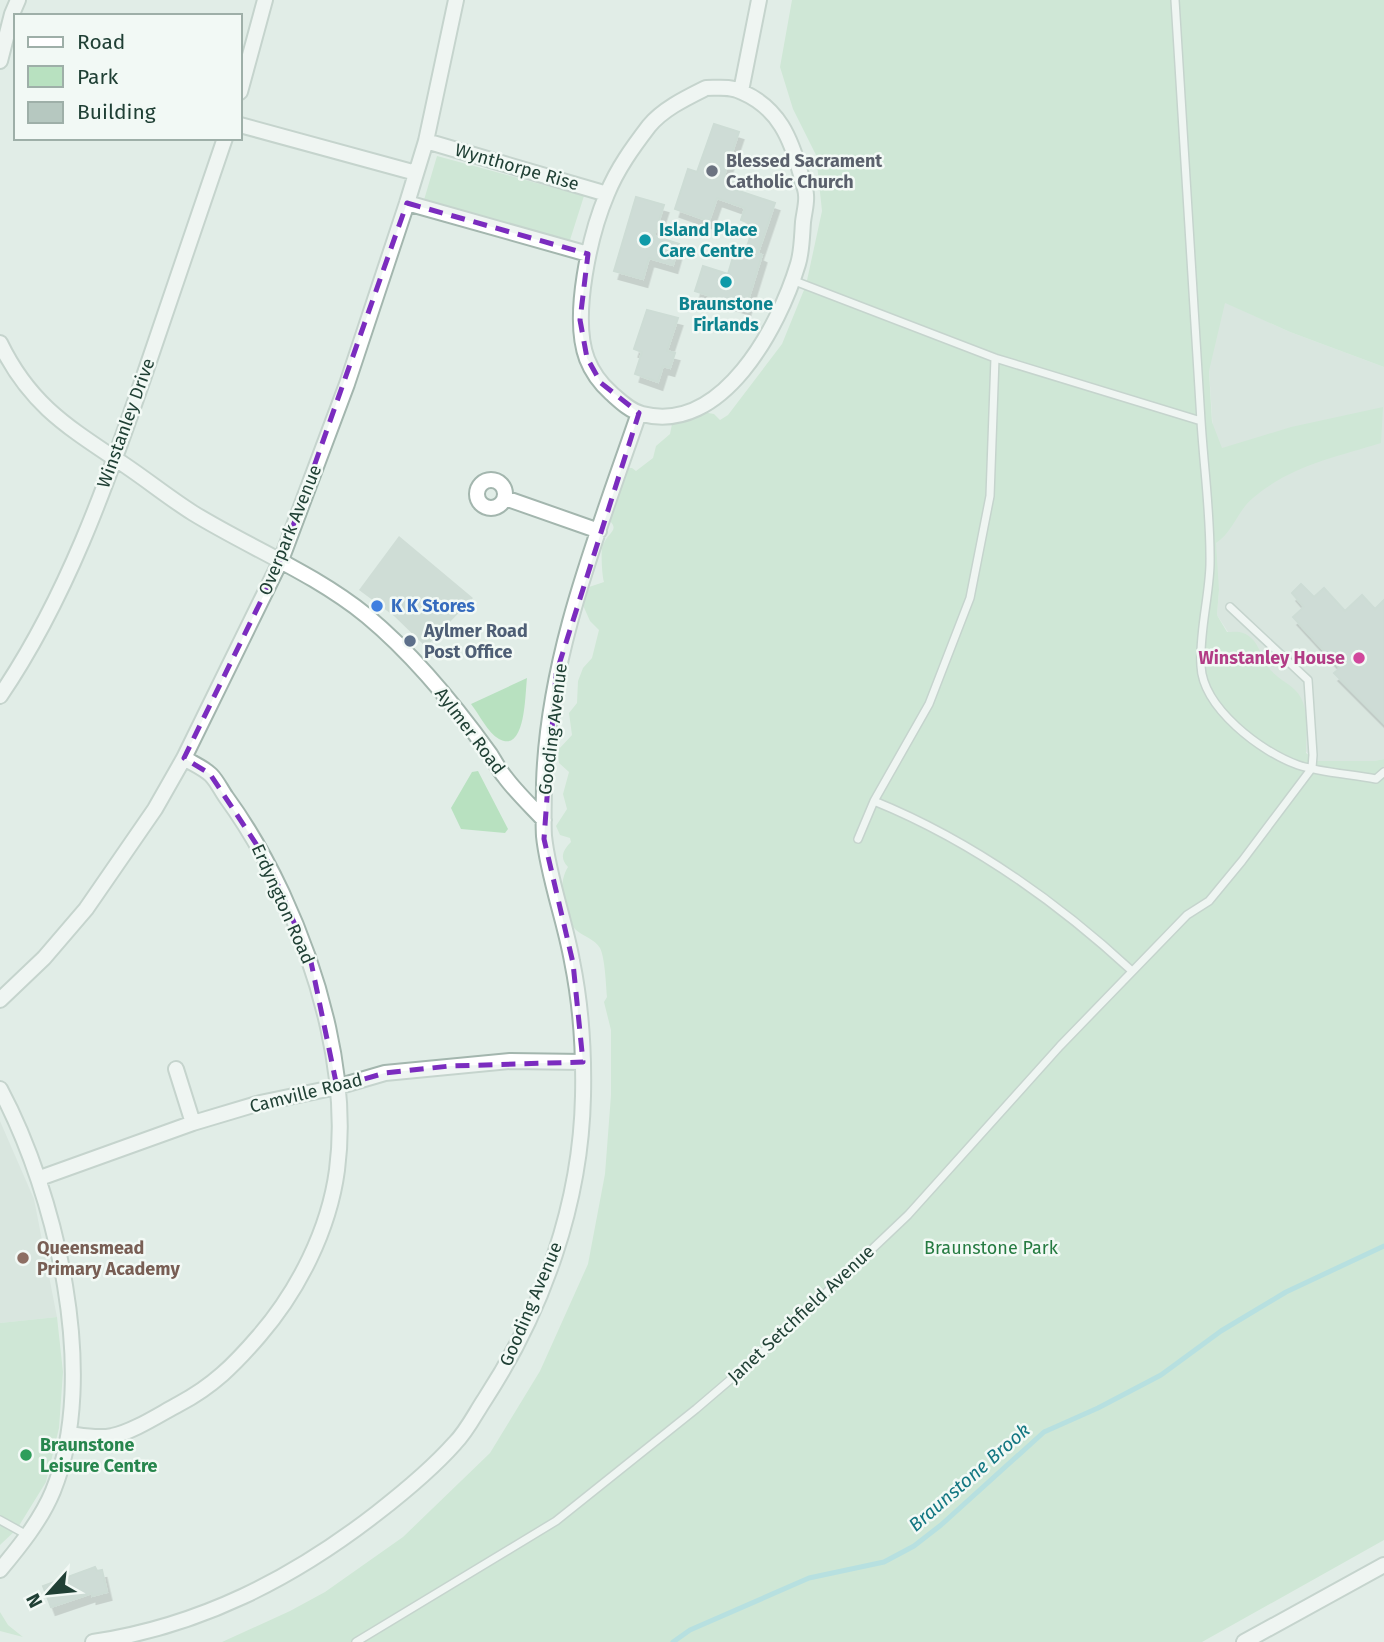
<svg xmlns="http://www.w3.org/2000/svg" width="1384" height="1642" viewBox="0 0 1384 1642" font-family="'Fira Sans',sans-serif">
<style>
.built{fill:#cfddd6}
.green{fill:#b8e1c0}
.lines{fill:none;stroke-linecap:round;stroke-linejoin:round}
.stream{stroke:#84d0d8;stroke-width:5}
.building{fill:#b6c8c0;stroke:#b3c8be;stroke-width:2;filter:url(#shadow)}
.service-casing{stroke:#a3b6ae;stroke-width:10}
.minor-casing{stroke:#a3b6ae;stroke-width:18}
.service{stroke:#fff;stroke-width:7}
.minor{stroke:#fff;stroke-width:14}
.marked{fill:none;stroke:#7b2cbf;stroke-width:5;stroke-dasharray:14 9;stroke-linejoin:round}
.worship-dot{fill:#6b7280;stroke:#f2f9f5;stroke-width:2.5}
.culture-dot{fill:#0f9aa8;stroke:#f2f9f5;stroke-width:2.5}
.shop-dot{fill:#3f7fe0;stroke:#f2f9f5;stroke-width:2.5}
.service-dot{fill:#5c6f8a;stroke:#f2f9f5;stroke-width:2.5}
.hotel-dot{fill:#d1479c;stroke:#f2f9f5;stroke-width:2.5}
.education-dot{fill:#8d6e63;stroke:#f2f9f5;stroke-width:2.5}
.leisure-dot{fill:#2e9e5b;stroke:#f2f9f5;stroke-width:2.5}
.labels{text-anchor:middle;stroke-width:5;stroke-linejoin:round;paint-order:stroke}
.worship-label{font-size:18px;font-weight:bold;fill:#5b616d;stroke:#f2f9f5;text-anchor:start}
.street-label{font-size:18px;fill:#204035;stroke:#f2f9f5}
.culture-label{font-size:18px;font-weight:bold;fill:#0d838f;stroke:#f2f9f5;text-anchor:start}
.shop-label{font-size:18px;font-weight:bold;fill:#366cbe;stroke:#f2f9f5;text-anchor:start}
.service-label{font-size:18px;font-weight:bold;fill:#4e5e75;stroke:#f2f9f5;text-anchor:start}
.hotel-label{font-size:18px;font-weight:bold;fill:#b23c85;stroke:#f2f9f5;text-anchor:end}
.education-label{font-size:18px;font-weight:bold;fill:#785e54;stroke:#f2f9f5;text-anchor:start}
.park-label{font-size:18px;fill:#257b41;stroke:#f2f9f5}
.leisure-label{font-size:18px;font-weight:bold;fill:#27864d;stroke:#f2f9f5;text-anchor:start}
.water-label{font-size:19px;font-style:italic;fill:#137782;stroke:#f2f9f5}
</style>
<defs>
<filter id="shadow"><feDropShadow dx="4.5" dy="8" stdDeviation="0" flood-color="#0004"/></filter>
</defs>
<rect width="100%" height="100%" fill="#e1ede7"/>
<path class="built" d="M1204,293l86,39 94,35v392l-10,2h-56l-13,-10 -88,-136 2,-25 -3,-12 -1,-116z
M399,536l74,62 -47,49 -32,-31 -35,-26z
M0,1121l34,78 23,118 -57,6z"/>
<path class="green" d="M792,0h592v367l-94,-35 -65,-29 -16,68 3,51 10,26 69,-21 92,-20 -2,36c-45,14 -91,23 -128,55 -15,12 -20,34 -37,45l3,47 -2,25 10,17c4,0 12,-1 16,1 15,5 18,24 26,35 9,13 25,16 32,30 8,15 5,38 5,55l12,8h56l10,-2v781l-182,102h-980l68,-31 35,-19 78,-55 87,-84 50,-82 48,-107 17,-90 6,-79v-65l-7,-28 3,-5c-1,-12 -2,-39 -7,-49 -5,-9 -18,-12 -25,-19 -13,-14 -18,-45 -7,-62 -9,-9 -5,-17 3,-25l-1,-4 -10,-3 -4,-9 11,-17 -4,-15 6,-22 -10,-9 -1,-13 14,-15 -3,-22 8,-10 1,-22 5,-13 9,-10 7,-28 -9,-9 -8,-18 4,-15 18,-6c-2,-6 -3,-28 -2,-34 5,-19 25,-17 -3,-35l1,-11 27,-34h5l4,3 17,-13 3,-12 14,-12 2,-10 9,-10 11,-4 22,4 6,6 8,-5 54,-71 24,-59 16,-74 -6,-56 -23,-46 -13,-42z
M437,156l147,40 -14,44 -146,-40z
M527,678c-2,15 -1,76 -28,61 -11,-6 -20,-25 -28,-35z
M478,771l30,58 -3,4 -44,-4 -10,-21 21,-36z
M57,1317l6,55 -4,56 -13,54 -29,47 -17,16v-222z
M0,1612l8,13 15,12 -23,-6z"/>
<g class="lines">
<path class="stream" d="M673,1642l17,-12 119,-52 75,-16 30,-16 27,-21 103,-93 54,-24 63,-33 60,-44 65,-39 98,-46"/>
</g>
<path class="building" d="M714,124l25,8 -16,47 12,4 -2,6 42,14 -17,50 4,2 -16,52 -51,-16 8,-25 25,8 8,-27 10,3 8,-25 -13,-5 4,-12 -28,-10 -8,23 -34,-12 13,-40 9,3z
M636,197l28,8 -10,31 25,8 -6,21 -24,-7 -6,21 -29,-8z
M647,310l31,8 -11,33 8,2 -5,15 -7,-2 -5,16 -23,-8 7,-22 -8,-3z
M1301,584l13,13 10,-9 21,23 17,-16 13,14 9,-9v123l-50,-50 6,-5 -47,-51 11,-10 -12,-14z
M95,1567l2,4 5,-1 5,22 -15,4v-3l-41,14 -8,-21z"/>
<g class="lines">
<defs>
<path id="service" d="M1175,0l26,421
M792,280l203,78 206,63c3,48 10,96 9,144 -1,33 -11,68 -9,101 2,42 60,86 97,99 24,8 53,9 78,14l8,-7
M874,801c96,39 182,100 258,170
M858,839l16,-38 55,-97 41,-106 20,-102 5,-138
M0,1520l27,15
M356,1642l200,-121 140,-112 75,-64 137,-130 152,-169 127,-131 22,-14 33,-40 70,-93 1,-13 -5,-75 -78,-73"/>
<path id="minor" d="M0,61l12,-47 6,-14
M706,88c12,0 25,-2 36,4 37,16 49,47 59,83 1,6 5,14 5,20 1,8 -2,18 -3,27 -1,13 -1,29 -5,42 -19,63 -76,171 -156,150 -12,-3 -22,-13 -31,-21 -10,-9 -19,-21 -24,-34 -16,-42 3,-125 20,-165 10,-25 26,-47 42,-68 14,-17 37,-28 57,-38z
M741,91l18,-91
M240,92l25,-92
M240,125l176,48
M426,141l181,53
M407,203l181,51
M0,343c28,58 63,81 114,115 27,17 52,38 79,55 57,35 121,60 174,103 47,39 87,88 123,138 5,8 9,16 15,23 11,15 26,29 39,43
M477 494a14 14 0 1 1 28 0a14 14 0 1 1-28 0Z
M505,498l94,33
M0,696c66,-97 106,-210 144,-320 27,-80 54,-159 81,-238
M0,1000l44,-42 42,-49 69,-100 29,-51 97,-198 66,-176 60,-181 19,-62 30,-141
M176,1069l17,54
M0,1089c56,105 100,287 53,402 -12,29 -33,55 -53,79
M40,1178l153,-55 67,-20 77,-16 48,-14 125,-12 73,1
M70,1434c14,2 28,5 42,2 21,-4 48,-22 67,-32 34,-18 55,-39 80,-68 39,-45 70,-106 78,-166 12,-91 -17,-195 -55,-277 -16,-34 -34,-66 -56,-96 -5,-7 -9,-16 -15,-22 -7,-7 -19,-12 -27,-17
M93,1642c107,-16 199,-63 284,-129 27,-21 55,-44 78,-70 12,-12 20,-29 30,-44 58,-89 96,-196 98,-303 1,-45 -2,-91 -11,-135 -7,-40 -24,-85 -28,-125 -1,-17 0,-35 0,-53 4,-128 54,-250 95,-370
M1244,1642l140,-77"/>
</defs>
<use href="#service" class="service-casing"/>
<use href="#minor" class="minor-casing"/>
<use href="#service" class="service"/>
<use href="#minor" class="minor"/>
</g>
<path d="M0 0H1384V1642H0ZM407,203l181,51 -8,66 7,38 14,25 38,30 -83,261 -12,165 29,124 10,99 -133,4 -65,7 -48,14 -26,-125 -43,-100 -58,-88 -26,-16 97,-198z" fill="#e1ede7" fill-opacity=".55" fill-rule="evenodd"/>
<path class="marked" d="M407,203l181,51 -8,66 7,38 14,25 38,30 -83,261 -12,165 29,124 10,99 -133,4 -65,7 -48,14 -26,-125 -43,-100 -58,-88 -26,-16 97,-198z"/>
<circle class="worship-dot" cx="712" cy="171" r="7"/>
<g class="culture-dot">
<circle cx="645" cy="240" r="7"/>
<circle cx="726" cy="282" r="7"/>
</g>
<circle class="shop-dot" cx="377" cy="606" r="7"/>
<circle class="service-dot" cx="410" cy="641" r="7"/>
<circle class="hotel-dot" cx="1359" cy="658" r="7"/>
<circle class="education-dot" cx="23" cy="1258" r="7"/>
<circle class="leisure-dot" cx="26" cy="1455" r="7"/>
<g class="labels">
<g class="worship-label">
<text x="726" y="167">Blessed Sacrament<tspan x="726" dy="21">Catholic Church</tspan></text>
</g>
<g class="street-label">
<text transform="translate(517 167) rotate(16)" y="6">Wynthorpe Rise</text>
<text transform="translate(126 423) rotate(-70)" y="6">Winstanley Drive</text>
<text transform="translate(290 530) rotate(-68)" y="6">Overpark Avenue</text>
<text transform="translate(553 729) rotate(-83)" y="6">Gooding Avenue</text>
<text transform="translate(470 731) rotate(53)" y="6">Aylmer Road</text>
<text transform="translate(283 904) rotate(66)" y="6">Erdyngton Road</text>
<text transform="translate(306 1093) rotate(-14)" y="6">Camville Road</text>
<text transform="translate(531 1304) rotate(-67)" y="6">Gooding Avenue</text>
<text transform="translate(801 1314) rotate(-43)" y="6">Janet Setchfield Avenue</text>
</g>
<g class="culture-label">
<text x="659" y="236">Island Place<tspan x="659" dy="21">Care Centre</tspan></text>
<text x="726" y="310" text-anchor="middle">Braunstone<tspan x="726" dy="21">Firlands</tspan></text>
</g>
<g class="shop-label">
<text x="391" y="612">K K Stores</text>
</g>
<g class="service-label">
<text x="424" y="637">Aylmer Road<tspan x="424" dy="21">Post Office</tspan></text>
</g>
<g class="hotel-label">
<text x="1345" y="664">Winstanley House</text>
</g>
<g class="education-label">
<text x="37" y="1254">Queensmead<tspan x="37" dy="21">Primary Academy</tspan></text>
</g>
<g class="park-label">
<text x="991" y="1254">Braunstone Park</text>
</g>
<g class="leisure-label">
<text x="40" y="1451">Braunstone<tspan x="40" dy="21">Leisure Centre</tspan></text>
</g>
<g class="water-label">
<text transform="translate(969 1477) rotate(-41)" y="7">Braunstone Brook</text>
</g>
</g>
<rect x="14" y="14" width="228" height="126" fill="#f2f9f5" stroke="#9eafa8" stroke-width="2"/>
<rect x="28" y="37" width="35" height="10" fill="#ffffff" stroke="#9eafa8" stroke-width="2"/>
<text x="77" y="49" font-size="21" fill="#204035">Road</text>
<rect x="28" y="66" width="35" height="21" fill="#b8e1c0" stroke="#9eafa8" stroke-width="2"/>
<text x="77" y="84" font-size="21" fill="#204035">Park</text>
<rect x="28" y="102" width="35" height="21" fill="#b6c8c0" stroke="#9eafa8" stroke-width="2"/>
<text x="77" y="119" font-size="21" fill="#204035">Building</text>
<g transform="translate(49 1593) rotate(243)" stroke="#f2f9f5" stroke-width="5" paint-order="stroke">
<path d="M0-5L12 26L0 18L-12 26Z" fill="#204035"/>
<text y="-10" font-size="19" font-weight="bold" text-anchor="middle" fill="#204035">N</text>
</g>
</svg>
